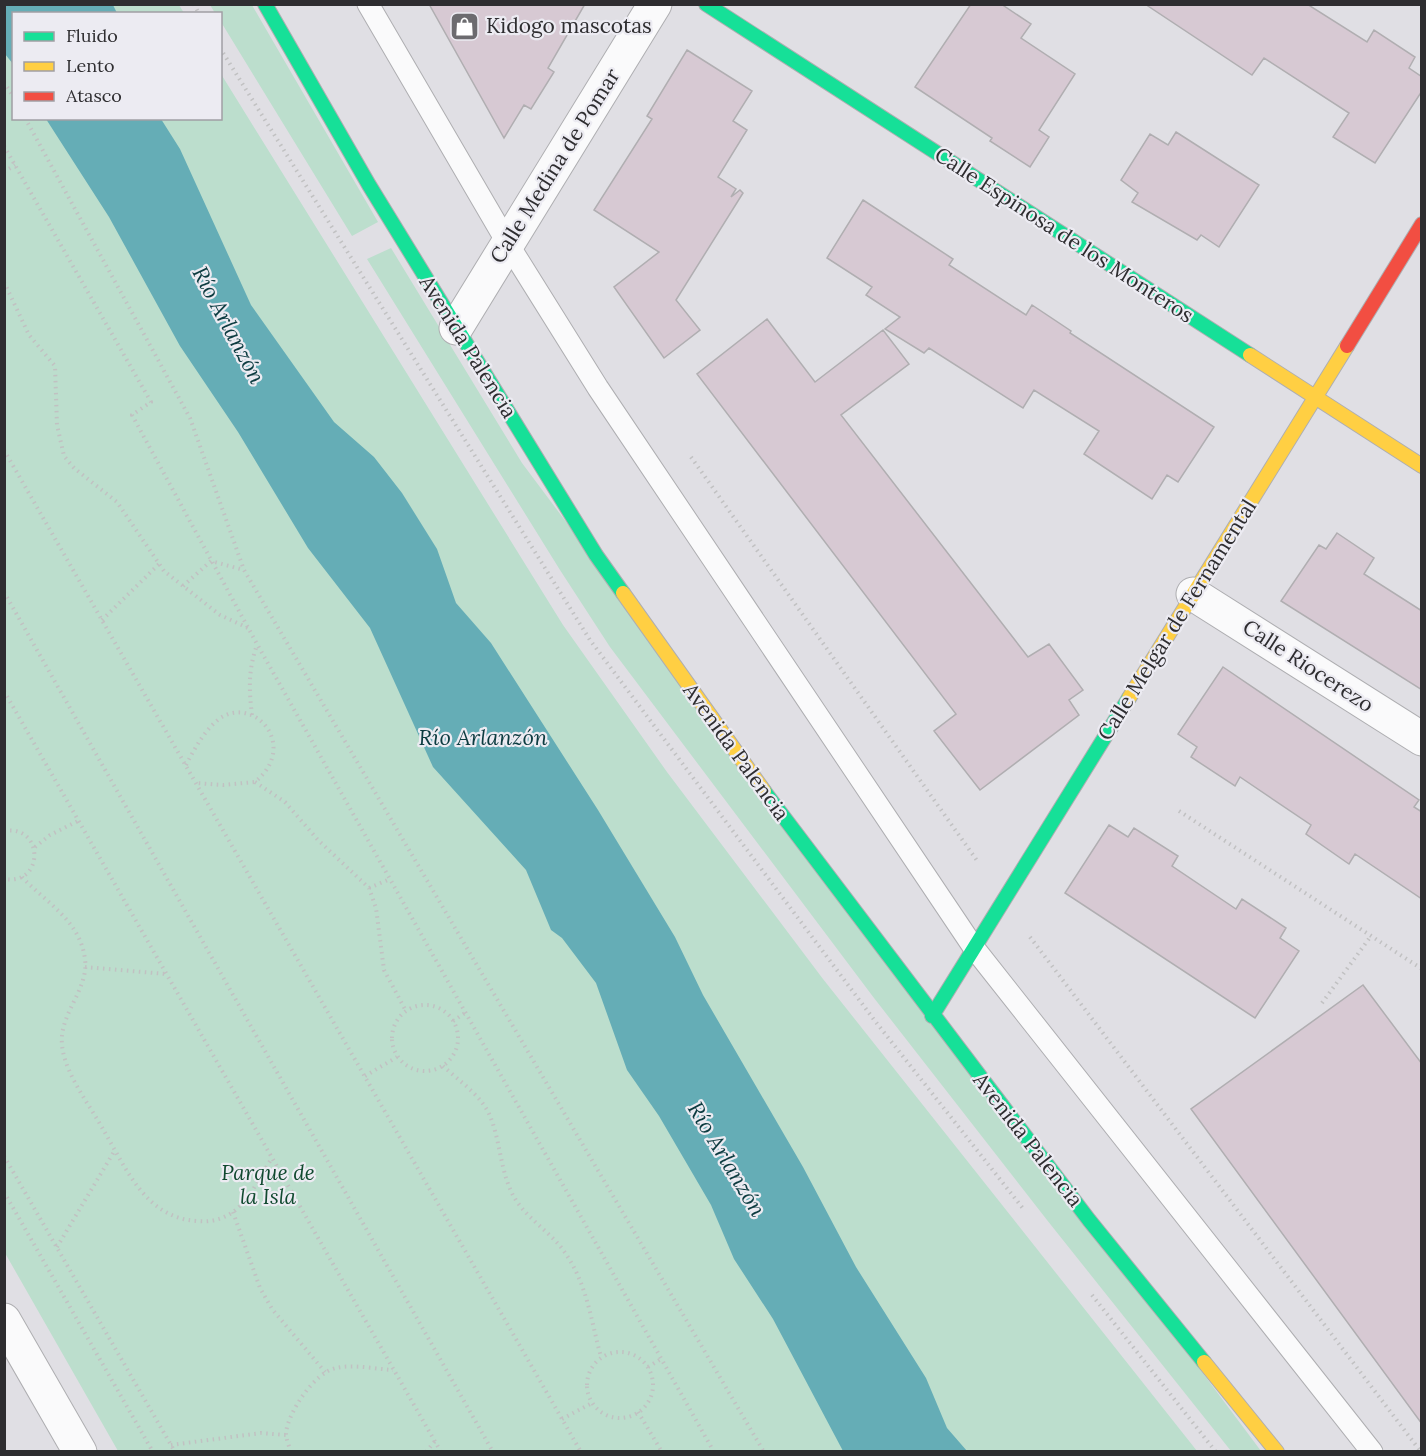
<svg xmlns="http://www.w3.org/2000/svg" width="1426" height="1456" viewBox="0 0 1426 1456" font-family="Lora,serif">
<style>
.green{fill:#bcdecd}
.water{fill:#65adb6}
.building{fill:#d7c9d3;stroke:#b0aeb1;stroke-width:1.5}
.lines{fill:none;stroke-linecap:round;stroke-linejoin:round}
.lane-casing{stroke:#aeaeb1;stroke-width:23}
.street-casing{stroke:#aeaeb1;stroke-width:35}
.fast-casing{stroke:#aeaeb1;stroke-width:16}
.slow-casing{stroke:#aeaeb1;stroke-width:16}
.jam-casing{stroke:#aeaeb1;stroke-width:16}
.path{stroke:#c1c1c2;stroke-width:4;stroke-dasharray:1.5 4.5;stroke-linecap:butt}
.lane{stroke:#fafafb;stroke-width:21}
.street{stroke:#fafafb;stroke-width:33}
.fast{stroke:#16e098;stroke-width:14}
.slow{stroke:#ffcf43;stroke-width:14}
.jam{stroke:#f24e42;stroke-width:14}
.labels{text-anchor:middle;stroke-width:4.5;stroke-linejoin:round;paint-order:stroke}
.poi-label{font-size:21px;fill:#2e2d30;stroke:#ecebf2;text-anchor:start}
.street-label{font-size:21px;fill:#2e2d30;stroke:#ecebf2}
.park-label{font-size:21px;font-style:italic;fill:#10492f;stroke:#ecebf2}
.water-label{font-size:22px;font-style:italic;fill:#0c3b40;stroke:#ecebf2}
</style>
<rect width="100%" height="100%" fill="#e0dfe4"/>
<path class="green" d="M5,5h174l5,8 -170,1v104h206l1,-44 342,551 104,147 156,207 374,472h-1079l-113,-198z
M210,5h42l126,217 -26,14 -131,-214 -1,-8 -5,-1z
M391,248l131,215 739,988h-30l-184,-231 -173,-222 -264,-351 -50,-77 -193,-311z"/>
<path class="water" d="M4,5h109l4,8 -103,1 -1,50 -8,-10z
M46,119h115l19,30 71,156 83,117 40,35 28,36 35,56 19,54 35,40 107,167 77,127 28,58 100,172 53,100 70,111 21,50 20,23h-124l-70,-132 -39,-60 -23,-54 -52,-89 -32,-46 -31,-87 -34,-45 -11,-8 -25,-60 -93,-103 -63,-139 -62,-80 -70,-116 -58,-86 -71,-129z"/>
<path class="building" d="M429,4h156l-37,64 6,4 -23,37 -7,-4 -20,33z
M971,4h30l30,20 -10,14 54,36 -36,56 10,7 -19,30 -40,-26 2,-3 -77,-51z
M1145,4h162l60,38 7,-12 41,27 -6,11 13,9v14l-47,72 -42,-26 16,-24 -85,-55 -12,17z
M687,50l65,41 -19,30 14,9 -29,47 18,12 -5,8 9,-7 3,3 -67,107 24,30 -36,28 -50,-71 45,-35 -65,-42 58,-91 -5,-3z
M1176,132l83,53 -40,62 -18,-12 -4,5 -65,-38 6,-9 -17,-13 29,-46 18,11z
M863,200l90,59 -4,6 77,50 6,-10 39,26 -1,2 144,94 -36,55 -11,-7 -15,24 -68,-45 15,-23 -65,-41 -11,18 -94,-60 -5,5 -39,-24 15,-12 -34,-22 6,-8 -45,-29z
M767,319l48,63 68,-52 26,34 -68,51 187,242 21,-13 34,46 -14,10 10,15 -99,75 -46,-59 22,-17 -259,-340z
M1337,533l37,25 -10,16 58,37v79l-141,-89 38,-56 7,4z
M1223,667l196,133 -5,7 8,5v87l-67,-45 -6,10 -43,-30 5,-9 -71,-48 -5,9 -44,-29 6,-10 -19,-13z
M1109,825l19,12 6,-9 44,28 -6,10 64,43 6,-10 44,29 -6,10 19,13 -44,67 -190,-125z
M1363,985l59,79v360l-231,-315z"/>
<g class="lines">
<defs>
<path id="lane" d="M368,4l140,240 90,144 376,560 398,504"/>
<path id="street" d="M456,328l199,-324
M1193,594l229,145
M4,1320l76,132"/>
<path id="fast" d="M265,4l104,181 227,370 27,38
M706,4l544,351
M764,791l325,429 115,142
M932,1016l197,-318"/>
<path id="slow" d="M1250,355l172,111
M623,593l141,198
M1129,698l218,-352
M1204,1362l73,90"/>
<path id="jam" d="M1347,346l75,-122"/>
</defs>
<use href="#lane" class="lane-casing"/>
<use href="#street" class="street-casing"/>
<use href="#fast" class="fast-casing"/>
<use href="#slow" class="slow-casing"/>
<use href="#jam" class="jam-casing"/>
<path class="path" d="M194,4l5,10
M220,48l370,592 285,381 150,190
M4,82l10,16
M25,118l165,300 54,152 520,882
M4,146l147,256 -19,13 125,229 457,808
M4,172l11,-7
M4,282l25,53 26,31 2,59 7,31 10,12 43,34 47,69 56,44 28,13
M4,450l577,1002
M691,457l287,405
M183,586l28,-25 33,9
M4,592l489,860
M102,620l57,-56
M4,691l437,761
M252,715c-3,-25 -4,-45 5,-70
M186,765c9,-17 18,-34 33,-46 34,-25 81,26 36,63l-32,3 -27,-2
M255,782l30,20 33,38 51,48 7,20 8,62 22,41
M1179,811l243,158
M4,831c40,-7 41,55 0,48
M35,847l15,-12 28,-14
M22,877c24,26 58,43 63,82 4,31 -26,54 -23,86 3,30 28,60 42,86 23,39 42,87 93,90 17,2 33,-4 45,-17 12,-13 20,-31 30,-46
M369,888l21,-9
M1030,937l391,515
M85,967l81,7
M1322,1003l49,-67
M392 1038a33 33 0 1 1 66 0a33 33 0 1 1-66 0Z
M453,1021l12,-8
M443,1066c15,14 39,30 47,50 10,24 10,51 21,75 10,23 34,37 49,55 27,34 30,71 41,111
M365,1076l32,-19
M4,1156l171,296
M4,1192l149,260
M233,1212l27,76 12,21 53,63
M57,1247l58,-97
M1092,1295l124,157
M587 1385a33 33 0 1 1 66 0a33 33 0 1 1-66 0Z
M648,1367l13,-8
M638,1412l24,40
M562,1419l30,-16
M171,1445l90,-12 25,2
M291,1452c-2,-6 -5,-13 -5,-19 2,-21 29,-61 50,-65 18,-4 39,1 57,2
M426,1452l9,-11"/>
<use href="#lane" class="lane"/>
<use href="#street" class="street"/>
<use href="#fast" class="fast"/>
<use href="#slow" class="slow"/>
<use href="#jam" class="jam"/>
</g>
<defs>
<symbol id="shop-square" viewBox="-11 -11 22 22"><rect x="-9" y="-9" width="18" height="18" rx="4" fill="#6c6b6f" stroke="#ecebf2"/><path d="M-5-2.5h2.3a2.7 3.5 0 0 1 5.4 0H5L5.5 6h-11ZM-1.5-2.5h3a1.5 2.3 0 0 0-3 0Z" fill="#fff"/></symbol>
</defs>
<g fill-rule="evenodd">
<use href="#shop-square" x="448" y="10" width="33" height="33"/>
</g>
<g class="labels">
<g class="poi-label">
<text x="486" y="33">Kidogo mascotas</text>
</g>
<g class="street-label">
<text transform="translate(555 166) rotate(-58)" y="7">Calle Medina de Pomar</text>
<text transform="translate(1064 235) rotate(33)" y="7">Calle Espinosa de los Monteros</text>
<text transform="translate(468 347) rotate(58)" y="7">Avenida Palencia</text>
<text transform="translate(1177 620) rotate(-58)" y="7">Calle Melgar de Fernamental</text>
<text transform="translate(1308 666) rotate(33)" y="7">Calle Riocerezo</text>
<text transform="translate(736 752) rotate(54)" y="7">Avenida Palencia</text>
<text transform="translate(1028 1140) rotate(52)" y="7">Avenida Palencia</text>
</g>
<g class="park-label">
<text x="268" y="1180">Parque de<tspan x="268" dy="24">la Isla</tspan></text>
</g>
<g class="water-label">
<text transform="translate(229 325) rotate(62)" y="8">Río Arlanzón</text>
<text x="483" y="745">Río Arlanzón</text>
<text transform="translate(727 1159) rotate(59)" y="8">Río Arlanzón</text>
</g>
</g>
<rect width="1426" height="1456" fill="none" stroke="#2e2d30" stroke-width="12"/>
<rect x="12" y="12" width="210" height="108" fill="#ecebf2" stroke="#a09fa4" stroke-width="1.5"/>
<rect x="24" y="32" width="30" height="9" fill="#16e098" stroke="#a09fa4" stroke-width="1.5"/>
<text x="66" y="42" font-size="18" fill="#2e2d30">Fluido</text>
<rect x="24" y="62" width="30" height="9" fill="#ffcf43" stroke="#a09fa4" stroke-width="1.5"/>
<text x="66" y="72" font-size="18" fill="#2e2d30">Lento</text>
<rect x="24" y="92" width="30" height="9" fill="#f24e42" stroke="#a09fa4" stroke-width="1.5"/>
<text x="66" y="102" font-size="18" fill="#2e2d30">Atasco</text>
</svg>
